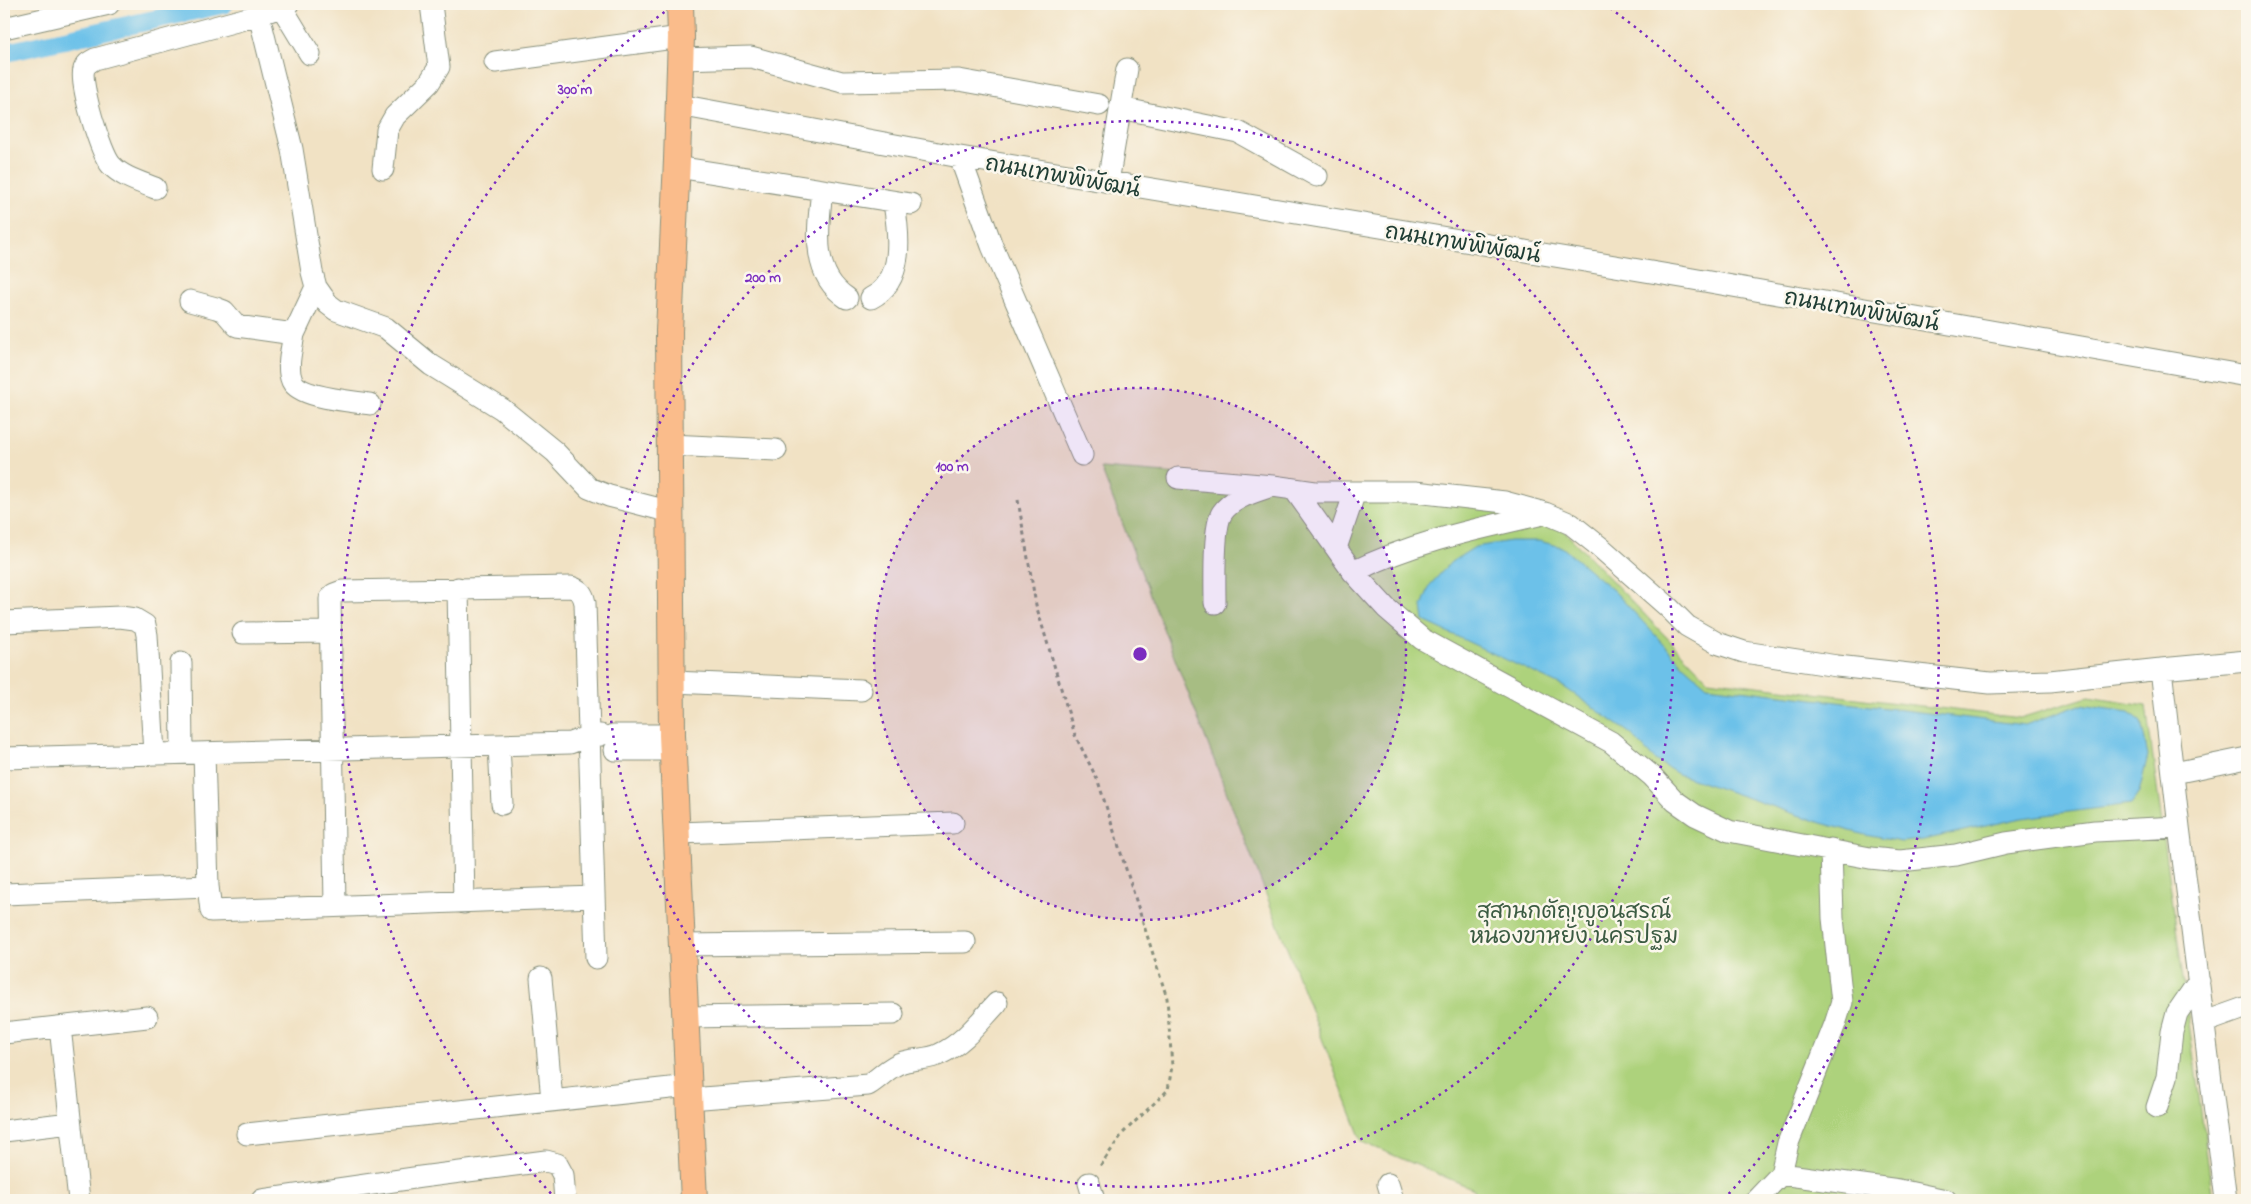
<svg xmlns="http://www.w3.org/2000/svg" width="2251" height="1204" viewBox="0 0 2251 1204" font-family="'Indie Flower','Playpen Sans Thai',sans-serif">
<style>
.green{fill:#add27b;stroke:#668858}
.water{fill:#6cc1e9;stroke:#467f8e}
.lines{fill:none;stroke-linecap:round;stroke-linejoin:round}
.canal{stroke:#6cc1e9;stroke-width:19}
.minor-casing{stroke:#88907c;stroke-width:23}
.major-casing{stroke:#88907c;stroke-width:28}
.path{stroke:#88907c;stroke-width:3;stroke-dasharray:4 4;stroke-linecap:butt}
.minor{stroke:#fff;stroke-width:21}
.major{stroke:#fabc8b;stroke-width:26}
.ring{fill:none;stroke:#7b2cbf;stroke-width:2.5;stroke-dasharray:2.5 5}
.labels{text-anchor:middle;stroke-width:5;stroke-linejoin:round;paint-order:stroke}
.street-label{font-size:22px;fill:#1f3d34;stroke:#fbf7ec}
.park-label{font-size:22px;fill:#3b5b42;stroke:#fbf7ec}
.centre{fill:#7b2cbf;stroke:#fbf7ec;stroke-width:2.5}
.ring-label{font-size:15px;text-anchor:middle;font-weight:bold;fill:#7b2cbf;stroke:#fbf7ec;stroke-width:5;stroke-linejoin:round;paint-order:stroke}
</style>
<rect width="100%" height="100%" fill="#fbf7ec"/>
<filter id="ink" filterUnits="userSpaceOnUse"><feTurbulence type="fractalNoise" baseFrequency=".02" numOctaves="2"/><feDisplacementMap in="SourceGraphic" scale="10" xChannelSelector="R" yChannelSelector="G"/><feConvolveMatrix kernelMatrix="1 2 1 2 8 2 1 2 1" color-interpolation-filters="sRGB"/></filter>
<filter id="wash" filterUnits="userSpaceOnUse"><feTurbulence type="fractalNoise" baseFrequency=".0096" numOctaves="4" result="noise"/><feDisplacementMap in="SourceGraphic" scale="20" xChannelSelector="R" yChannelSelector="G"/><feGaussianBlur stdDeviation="1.12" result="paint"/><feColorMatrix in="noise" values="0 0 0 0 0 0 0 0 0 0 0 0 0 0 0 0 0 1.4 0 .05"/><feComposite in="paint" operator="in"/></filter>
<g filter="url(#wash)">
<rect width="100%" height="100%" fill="#f1e2c4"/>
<path class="green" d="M1101,468l325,25 82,13 54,23 146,151 312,38 68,-21 58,9 67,494h-734l-5,-11 -112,-47z"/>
<path class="water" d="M1510,541h29l23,6 52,44 70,75 23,20 318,39 55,-20 49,7 12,10 7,33 -9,38 -8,11 -109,14 -99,22 -22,2 -36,-7 -44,-12 -143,-49 -23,-14 -24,-26 -67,-47 -140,-66 -2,-15 8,-21 21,-23 24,-15z"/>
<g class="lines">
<path class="canal" d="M4,53l220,-49"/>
</g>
</g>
<g filter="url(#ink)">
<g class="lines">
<defs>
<path id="minor" d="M281,6l29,48
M259,15l33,134 20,123 4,15 12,17 8,6 50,18 45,37 71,44 53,43 34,36 20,8 62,16
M4,28l105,-24
M680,59l71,-2 91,25 117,-2 140,25
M495,62l186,-25
M679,105l281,52 727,121 560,98
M1120,108l118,24 79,44
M960,157l32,89 90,209
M677,167l234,37
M383,169l4,-39 8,-14 34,-33 10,-16 -8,-63
M1108,182l19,-113
M155,188c-15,-6 -33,-11 -44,-23 -10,-11 -32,-82 -27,-96 2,-6 6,-7 11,-10l164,-44 29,-11
M822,190c-4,38 -12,84 25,108
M871,298c34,-17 28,-64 23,-95
M190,301l26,7 8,3 13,15 57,8 22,-47
M294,334c-2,14 -8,33 -2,47 8,17 60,20 78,23
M670,445l106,5
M1178,478l95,8 42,6h100l90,10 40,11 26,11 29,23 67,59 20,20 30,17 27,9 93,14 153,17 60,-2 111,-12
M1294,489l59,83 33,36 36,31 189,103 41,34 23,25 20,14 34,16 141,27 30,3 56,-6 50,-12 89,-12 84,-4
M1336,548l19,-56
M1353,572c60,-30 124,-43 190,-58
M458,588l6,315
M1215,603c0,-19 -2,-76 7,-90 9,-14 29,-20 44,-25
M4,622l116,-5 15,2 10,6 2,10 7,119
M243,633l87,-1
M181,663l1,90
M673,682l188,8
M613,735h59
M499,745l3,59
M615,750h58
M204,753l4,133 3,25 383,-14
M4,758l566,-15 19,-7 12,-1
M2174,773l73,-15
M678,833l275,-10
M4,894l204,-8
M335,906l-5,-307 4,-5 8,-3 229,-4c9,3 12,6 14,16l11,355
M683,945l282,-3
M541,978l11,122
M686,1017l207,-3
M2205,1022l42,-15
M60,1027l19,173
M4,1033l143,-16
M690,1099l178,-14c12,-7 21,-19 35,-23 12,-4 26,-2 37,-8 24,-11 39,-32 57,-51
M2157,1107l10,-30 5,-45 5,-19 22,-32
M4,1131l66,-8
M247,1134l442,-48
M1781,1174l118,16 47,10
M1089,1183l5,17
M1388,1184l5,16
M262,1200l159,-23 125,-16 11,3 6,11 2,25
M1756,1200l25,-26 7,-31 47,-119 7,-22 -9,-84 -2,-69
M2226,1200l-47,-373 -18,-158 86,-8"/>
<path id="major" d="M680,4l1,33 -4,123 -8,171 3,404 22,465"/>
</defs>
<use href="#minor" class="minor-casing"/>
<use href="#major" class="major-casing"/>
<path class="path" d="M1018,500l18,105 39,130 23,46 69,217 5,68 -4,24 -45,43 -25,36"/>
<use href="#minor" class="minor"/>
<use href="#major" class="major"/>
</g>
</g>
<circle cx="1140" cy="654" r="266" fill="#7b2cbf" fill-opacity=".12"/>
<g class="ring">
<circle cx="1140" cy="654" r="266"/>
<circle cx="1140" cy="654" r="533"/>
<path d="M556 1199A799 799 0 0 1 670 8M1610 8A799 799 0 0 1 1724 1199"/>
</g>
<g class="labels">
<g class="street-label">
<text transform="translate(1063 175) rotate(10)" y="8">ถนนเทพพิพัฒน์</text>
<text transform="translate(1463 242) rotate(9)" y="8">ถนนเทพพิพัฒน์</text>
<text transform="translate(1862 309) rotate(10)" y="8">ถนนเทพพิพัฒน์</text>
</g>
<g class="park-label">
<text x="1574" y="918">สุสานกตัญญูอนุสรณ์<tspan x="1574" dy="25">หนองขาหยั่ง นครปฐม</tspan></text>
</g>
</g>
<circle cx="1140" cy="654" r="8" class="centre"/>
<g class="ring-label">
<text x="575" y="94">300 m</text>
<text x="763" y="282">200 m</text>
<text x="952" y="471">100 m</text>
</g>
<rect width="2251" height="1204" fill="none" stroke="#fbf7ec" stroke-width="20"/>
</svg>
